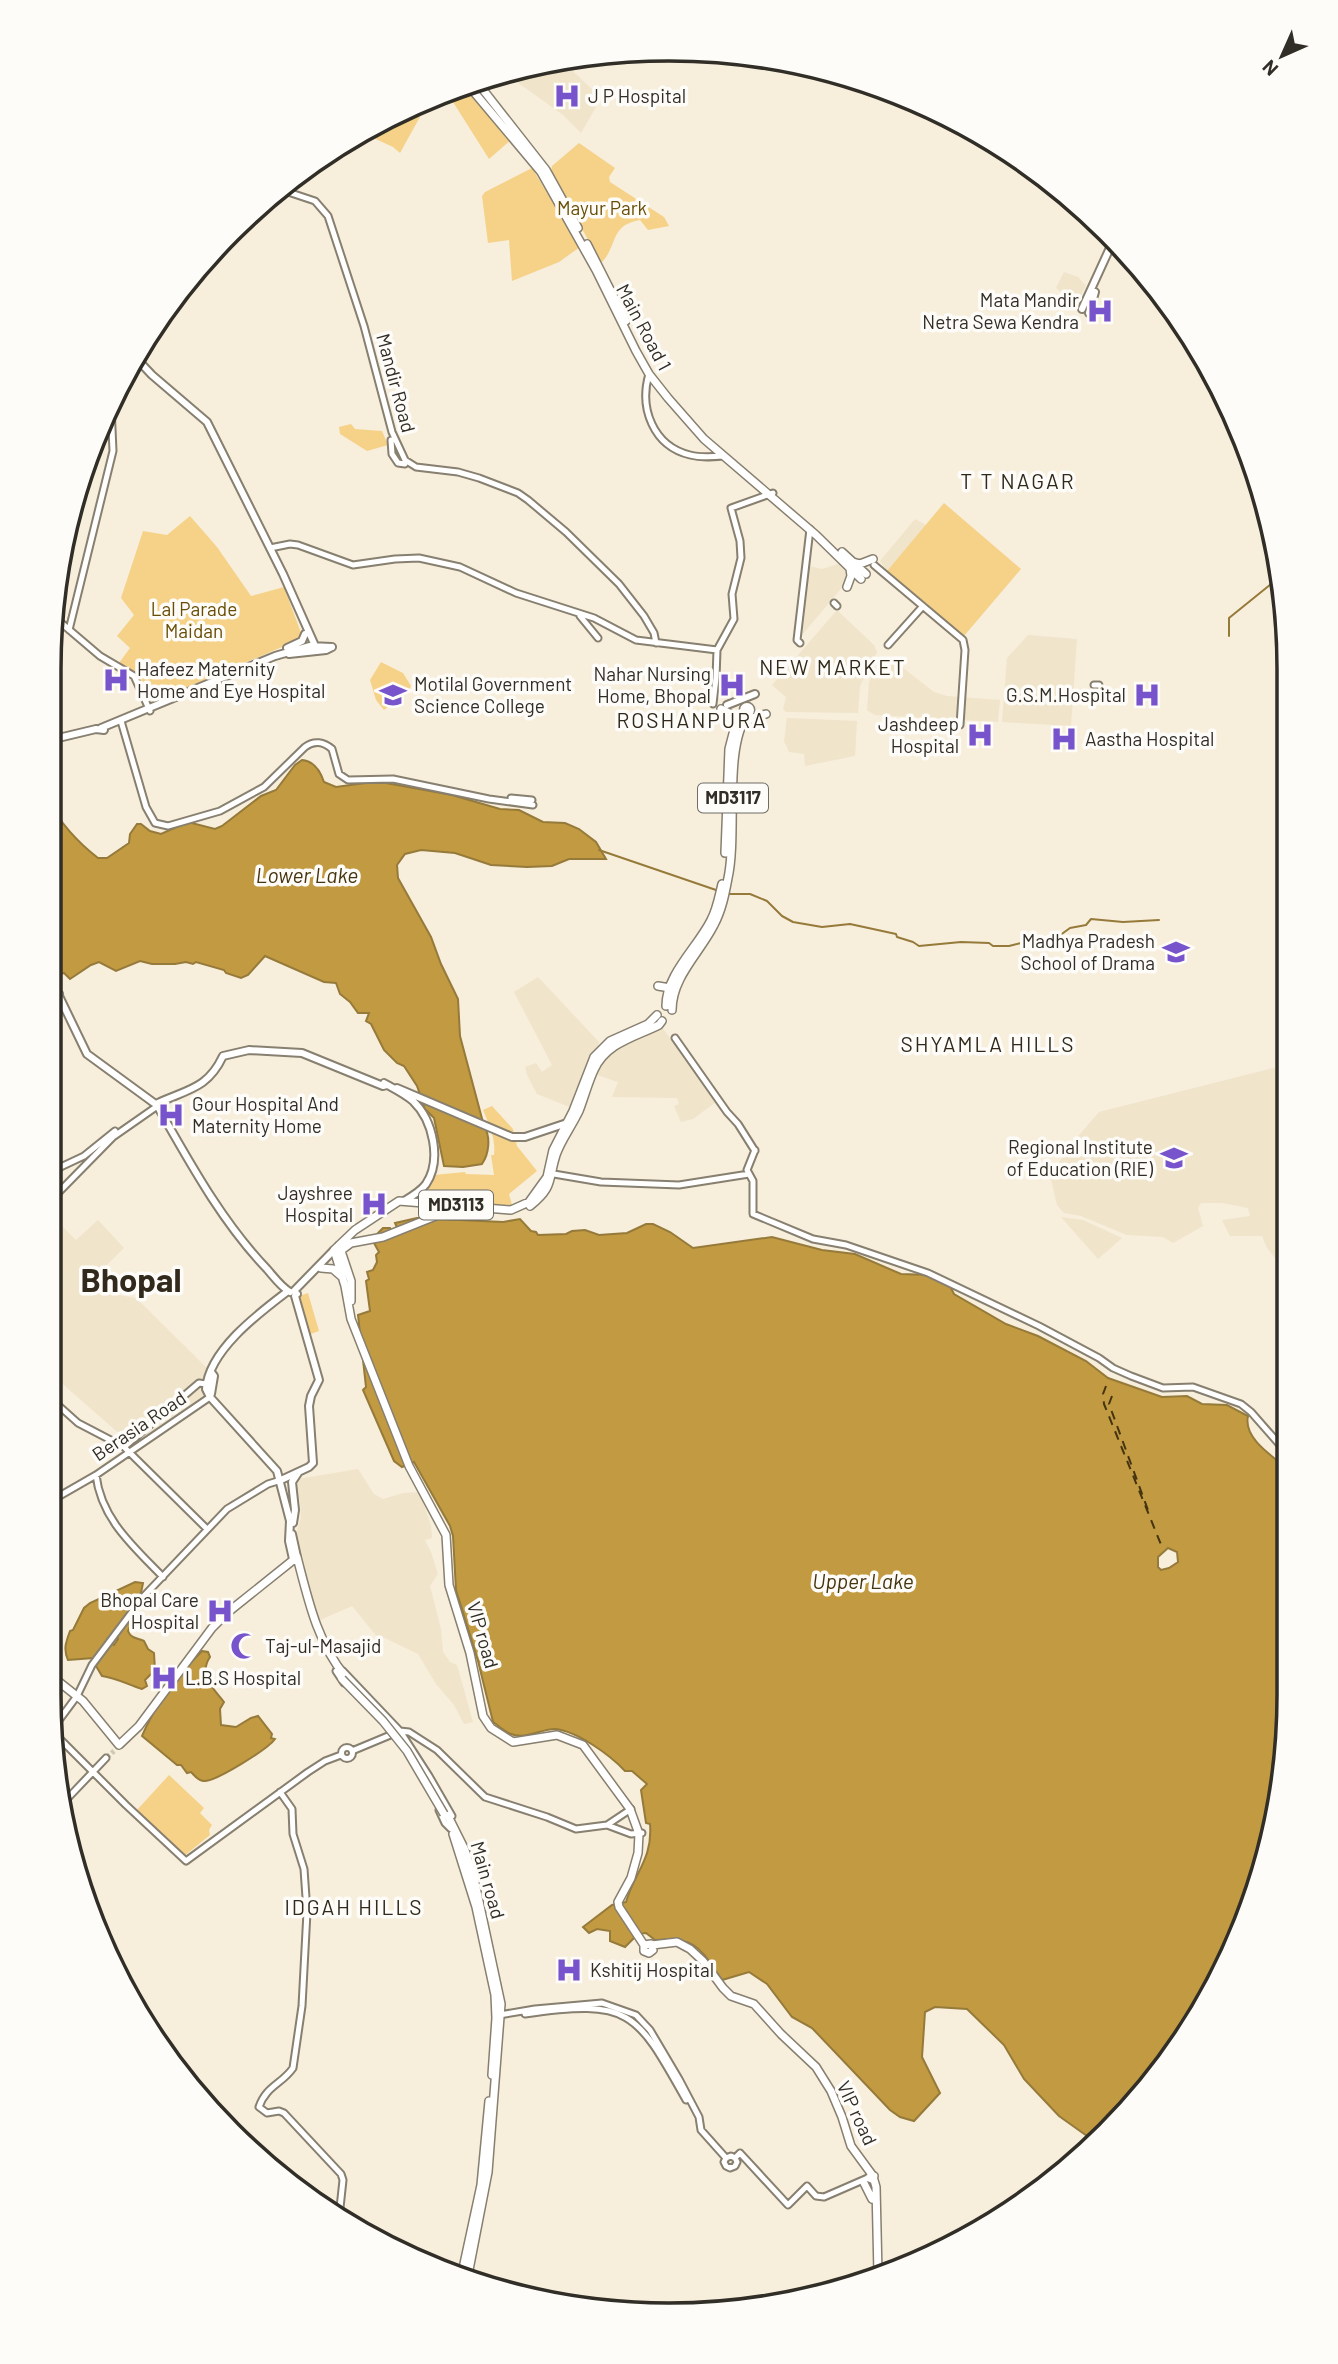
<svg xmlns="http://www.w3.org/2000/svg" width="1338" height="2364" viewBox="0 0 1338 2364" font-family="Barlow,sans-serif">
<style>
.built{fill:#f0e4cb}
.green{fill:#f5d288}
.water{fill:#c19a42;stroke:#967a3a;stroke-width:2;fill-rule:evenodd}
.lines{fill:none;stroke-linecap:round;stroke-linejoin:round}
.stream{stroke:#967a3a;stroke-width:2}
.ferry{stroke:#45340f;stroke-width:2;stroke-dasharray:9 7;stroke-linecap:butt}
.tertiary-tunnel{stroke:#cfc8b8;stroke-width:5;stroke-dasharray:5 2.5;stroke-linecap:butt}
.tertiary-casing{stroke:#877f6f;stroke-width:9}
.secondary-casing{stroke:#877f6f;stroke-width:10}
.primary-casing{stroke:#877f6f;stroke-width:10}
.tertiary{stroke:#fff;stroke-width:5}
.secondary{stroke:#fff;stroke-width:6}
.primary{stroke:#fff;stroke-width:7}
.primary-bridge-casing{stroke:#877f6f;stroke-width:10;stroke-linecap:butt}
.primary-bridge{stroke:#fff;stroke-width:7}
.labels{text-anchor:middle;stroke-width:7;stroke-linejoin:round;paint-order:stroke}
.shield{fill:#fefcf8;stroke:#6e6c66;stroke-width:2}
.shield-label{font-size:18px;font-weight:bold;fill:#312e27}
.poi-label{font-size:19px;fill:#312e27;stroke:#fefcf8;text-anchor:start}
.park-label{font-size:19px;fill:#674d05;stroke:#fefcf8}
.street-label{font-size:19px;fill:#312e27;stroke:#fefcf8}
.neighbourhood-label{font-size:21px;letter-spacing:2px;fill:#312a1c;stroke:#fefcf8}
.water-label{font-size:21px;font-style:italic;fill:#45340f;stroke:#fefcf8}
.town-label{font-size:33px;font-weight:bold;fill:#312a1c;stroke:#fefcf8}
.rim{fill:none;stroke:#312e27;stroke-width:3.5}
</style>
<rect width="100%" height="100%" fill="#f7eedc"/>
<path class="built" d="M562,61l35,33 3,6 -19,33 -18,-18 -46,-33 -10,-11z
M1064,272l14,5 8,9 -10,18 -20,-16z
M915,519l11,6 -39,46 -7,-10z
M841,563l6,8 -3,14 -42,50 7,-69 13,3z
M837,610l37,35 3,7 -17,34 -2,27 -72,-1 -3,-3 3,-12 -14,-12z
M1028,635l49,4 -6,87 -69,-4 5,-64z
M889,657l45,35 13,4 53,4 -2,22 -123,-7 -8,-5 2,-28 13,-24z
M787,718l70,3 -2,35 -50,10 -1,-12 -15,-2 -5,-11z
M538,977l61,65 -1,7 -7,8 -8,17 -11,34 -35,-14 -10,-19 -2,-8 11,-4 6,9 10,-7 -38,-73z
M662,1027l54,75 -23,17 -12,3 -7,-16 5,-2 -2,-6 -65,-1 6,-15 -24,-8 13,-18 11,-8z
M1285,1065l1,206 -19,-23 -5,-12h-32l-8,-16 28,-4 -2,-8 -26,-5h-21l-3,5 5,18 -30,17 -10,-6 -36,-2 -46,-19 -17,-3 -7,-8 -7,-30 24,-34 25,-29z
M50,1214l26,26 22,-20 26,28 -20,20 9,9 6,18 17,3 75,74 2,20 -86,61 -4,-16 -74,-65z
M1061,1217l22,3 39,18 -24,21z
M358,1469l16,25 9,5 20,-6 17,-1 11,34 1,12 -7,2 6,12 7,22 -8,12 11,43 2,23 7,10 7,3 16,57 -9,2 -10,-19 -18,-21 -18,-30 -33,-16 -6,1 -27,-33 -34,15 -17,-62 -4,-27 4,-15 -1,-15 -5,-15 3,-8z"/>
<path class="green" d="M464,91l8,3 39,46 -22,19 -41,-65z
M433,99l-12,16 -21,38 -7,-6 -26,-12 -2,-4 30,-18z
M579,143l36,25 -6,9 1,5 54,35 5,9 -21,4 -8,-10c-31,5 -22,27 -39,43l-50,-90 1,-7z
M532,168l48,79 -21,15 -47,19 -3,-41 -21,3 -6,-47 3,-4z
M351,424l4,5 27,2 6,14 -21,6 -27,-17 -1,-7z
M944,503l77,66 -57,67 -77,-65z
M190,516l27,31 34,49 33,-9 19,51 -150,64 -6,-3 -9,-23 -19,-13 11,-15 -13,-12 17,-21 -13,-17 22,-67 24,4z
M381,662l22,11 8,13 -3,6 -24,18 -8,-10 -6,-20z
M492,1106l21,23 4,17 20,25 -28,23 3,11 -98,-6 17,-15 3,-9 31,-3 1,2 28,1 -3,-20h3c2,-16 -5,-31 -11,-45z
M308,1293l11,38 -11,4 -12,-38z
M169,1775l35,33 -4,5 12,12 -3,5 1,5 -27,22 -47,-46z"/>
<path class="water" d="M302,760c12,1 18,10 22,22l12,5 29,-4h21l66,12 48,14 19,1 24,12 22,1 14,6 17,13 10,17h-37l-17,7 -25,1 -36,-2 -36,-12 -34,-3 -16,4 -8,11 1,13 33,59 10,27 17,35 2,37 24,90c7,11 5,28 -2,38l-19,3 -19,-1 -10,-48 -9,-9 -8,-23 -13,-20 -7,-3 -13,-13 -13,-26 -5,-3 3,-8h-11l-8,-11 -10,-8 -4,-11 -12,-1 -59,-26 -17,19 -7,3 -15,-5 -2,-3 -28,-8 -3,2 -7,-2 -11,2h-23l-12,-3 -24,10 -17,-9 -8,3 -21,14 -6,-6 -9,3 -5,-5v-171c7,21 30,44 48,58h9l22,-15 1,-9 7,-10h4l9,7 11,3 27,-12 27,7 7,-3 39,-30 15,-6 19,-25z
M417,1218l86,4 17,-3 11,12 5,1 2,3 28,-1 6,-3 13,-1 14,5 28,-2 19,-9h7l17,8 23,16 79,-11 50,13 33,4 46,20 30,1 18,9 5,10 52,30 32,12 48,25 22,17 54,19 25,-1 15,8 25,1 21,11c-5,22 24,40 39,52l1,267 -32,159 -50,111 -112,136 -35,-25 -35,-37 -20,-34 -37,-36 -32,-2 -10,5 -3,45 18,36 -26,28 -14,-4 -10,-7 -78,-82 -20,-11 -25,-33 -18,-12 -27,8c-22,-31 -25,-44 -67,-40l-9,-7 -8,1 -13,13 -15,-6v-10l-13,-2 -8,4 -6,-6 29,-22 14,-3c8,-29 27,-43 24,-78l-4,-1 -5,-33 6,-6 -15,-13h-7c-15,-16 -48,-40 -70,-42 -14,0 -30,11 -44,5 -6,-2 -12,-8 -18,-12l-15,-61 -22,-71 -3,-54 -3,-10 -36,-64 -12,5 -8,-6 -31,-71 3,-3 -8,-72 12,-4 -4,-30 3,-2 -2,-7 6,-2 4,-8 -1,-7 3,-3 -5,-9 1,-7 8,-8h7l1,3 7,-1 -3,-7zM1168,1548l9,4 1,10 -9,6 -8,2 -3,-3v-10z
M135,1582l8,1 -2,10 -6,4 -2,9 -39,52 -26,2c-5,-11 -2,-18 2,-29l3,-1 11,-22 6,-5z
M129,1621l3,2 -4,8c3,8 10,7 16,10l4,8 6,4 1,17 -10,10 2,6 -5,3c-14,-4 -25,-11 -40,-13l-6,-10 14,-23 4,2 4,-6 -1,-4z
M202,1651l6,1 2,5c-12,18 3,31 14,45l-4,7 1,16 15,2 15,-9 7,-2 14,18 -1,4 4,1c-7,10 -60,43 -71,42 -6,0 -9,-5 -13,-9l-4,1 -6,-8h-4l-35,-29c13,-31 36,-61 60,-85z"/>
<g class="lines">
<path class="stream" d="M506,71l5,6
M1229,636v-18l52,-42
M599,850l117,40
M728,894h22l17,7 15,15 11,6 29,5 28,-3 46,10 1,3 16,5 6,4 42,-4 28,1 4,3h16l16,-4 12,1 22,-7 11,-8 16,-3 5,-6 32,3 36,-2"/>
<path class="ferry" d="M1106,1386l-3,8 1,10 58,143
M1112,1396l-3,8 39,106"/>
<path class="tertiary-tunnel" d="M106,1758l8,-7"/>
<defs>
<path id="tertiary" d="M282,190l33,11 13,15 36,110 28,106 13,28 11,7 42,5 21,6 39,15 10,7 38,32 53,52 25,32 10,17 2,10
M275,193l2,3 4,-1 1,-4 -2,-3
M649,374c-10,34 4,72 41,81 11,3 22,2 33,1
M391,440l1,14 6,9 7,1
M270,548l20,-4 8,1 55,20 42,-6 24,-1 41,9 56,26 78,25 42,22 81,10
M874,565l89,75 2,10 -5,75
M834,603l3,3
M53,616l47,40 34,20 16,35
M580,616l18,22
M69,630l44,-179 -2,-45
M800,643l-3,-3 13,-111
M888,645l35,-39
M1094,685h5
M713,704l3,-26 1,-28 17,-31 -2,-25 9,-36 -1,-17 -9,-33 42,-15
M121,721l25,86 9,16 13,3 52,-15 44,-24 41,-40c9,-7 19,-5 27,2l7,25 9,6 45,-1 96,20 44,6
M511,798l21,2
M675,1038l52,74 11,12 17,27
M755,1150l-8,20 6,11v33l60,25 33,6 82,28 111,53 60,32 14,10 18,8 32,12 30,-1 48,17 10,8 36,41
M50,1172l34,-16 31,-25
M548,1173l53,9 78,3 70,-11
M50,1196l8,-3 55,-56 43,-30
M49,1397l29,26 46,24 83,82
M124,1447l75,-64 7,1
M96,1475c5,44 38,72 67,102
M49,1502l47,-27 114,-78
M336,1671l8,12
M343,1671l57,60 29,45 23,40
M54,1727l23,-31 15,-31 52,-69 83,-87 41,-25 13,-4
M55,1734l71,71 60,56 122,-89 17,-11 16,-6
M341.5 1753a5.5 5.5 0 1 1 11 0a5.5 5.5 0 1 1-11 0Z
M352,1751l48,-20 9,1 28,18 48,47 62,20 29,12 31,-4 24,9 11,-1
M280,1792l12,17 1,25 11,35 3,43 -5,94 -9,62c-11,16 -27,18 -34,39l8,6 12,-2 5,2 57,61 2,6 -4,37
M66,1800l40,-42
M439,1810l6,13 6,6 3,-1
M607,1825l24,-16
M525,2014c106,-15 111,-3 161,86
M499,2015l36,-6 67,-6 34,12 14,15 29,49 20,38 2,13 25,28
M735,2158l2,4 -2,4 -5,2 -4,-2 -2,-4 2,-4 5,-2 4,2 5,-5 48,52 19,-19 9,10 8,1 46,-20"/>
<path id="secondary" d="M1082,309l32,-70
M1089,313l6,-21
M134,356l18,19 55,47 76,152 33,74
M287,648l15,-7 3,-7
M289,654l37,-4 6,-3
M727,705l28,-11
M101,728l174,-72 35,-10 22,1
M50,740l46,-11 8,1
M59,996l28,58 67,49
M384,1083c9,5 21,11 29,18 20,19 29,59 13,83 -5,7 -15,13 -22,17
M397,1088l115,49h13l42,-14
M158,1103c31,-14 50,-15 65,-47l26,-6 53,3 81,33 4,-1
M158,1107c32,56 64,115 109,162 7,8 14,18 23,23
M288,1291c-29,22 -79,59 -82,98l4,8 67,74 13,50 -1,20 4,18
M297,1294l-3,-3 40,-41
M211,1394l3,-18 -3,-4
M281,1480l28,-13 4,-4 -4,-57 2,-10 8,-16 -24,-84
M293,1523l2,-13 -3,-28 6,-9
M292,1534l5,23"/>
<path id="primary" d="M477,82l69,88 32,58
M468,85l73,87 55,98 40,81 13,23 19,24 36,41 112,96 45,44
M587,244l39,77
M842,552l24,22
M853,562l7,2 13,-5
M847,587l4,-11 -1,-8
M743.5 710a3.5 3.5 0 1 1 7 0a3.5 3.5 0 1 1-7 0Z
M721,709l8,4 6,12
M744,724l8,-6 14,-4
M725,853l4,-104 6,-23 9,-15
M658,986l12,2
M55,991l4,3 -2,4 -4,-2z
M666,1006c0,-32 31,-58 45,-86 6,-11 8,-24 11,-36
M672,1010c0,-33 28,-57 42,-85 8,-15 11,-31 14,-47 10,-44 -5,-130 20,-164
M530,1206c24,-19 18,-26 26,-51 5,-15 16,-29 23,-44 5,-13 9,-28 15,-41 12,-27 41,-33 65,-45l3,-4
M339,1245l12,36v20
M339,1252l12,-9 32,-6 70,-28 8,1
M321,1268l12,1 8,7
M49,1674l34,27 36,44 20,-19 73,-98 15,-15 70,-56c11,42 20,85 48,119
M446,1812l19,38 9,28 27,126 -13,168 -20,103
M453,1834l23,73 19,88 1,23 -4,57
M644,1945l7,-1 2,6 -4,3 -5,-2v-6l-25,-38 -1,-5 13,-24 7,-25 1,-19 -9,-25 -47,-64 -26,-10 -44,7 -22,-14 -8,-12 -13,-63 -21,-68 -3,-50 -37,-69 -58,-147 -6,-33 -11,-36 21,-20 44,-29 112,9 18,-8 18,-25 6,-27 20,-39 21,-54 16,-16 38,-17 9,-9
M652,1945l25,-3 13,7 13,12 20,27 8,8 23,8 27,30 35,33 15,24 11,26 9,29 22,30
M874,2176h-3l-2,2 5,2 2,7 2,87
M864,2183l8,16
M462,2273l19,-88 8,-84"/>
</defs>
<use href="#tertiary" class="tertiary-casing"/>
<use href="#secondary" class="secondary-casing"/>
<use href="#primary" class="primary-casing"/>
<use href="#tertiary" class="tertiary"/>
<use href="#secondary" class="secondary"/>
<use href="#primary" class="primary"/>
<defs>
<path id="primary-bridge" d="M342,1679l41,42 24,30 37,63"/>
</defs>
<use href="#primary-bridge" class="primary-bridge-casing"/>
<use href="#primary-bridge" class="primary-bridge"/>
</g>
<defs>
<symbol id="hospital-bare" viewBox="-9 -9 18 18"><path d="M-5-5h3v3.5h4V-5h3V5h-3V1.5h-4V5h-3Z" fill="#7753cc" stroke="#fefcf8" stroke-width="2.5" paint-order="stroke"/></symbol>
<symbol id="university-bare" viewBox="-9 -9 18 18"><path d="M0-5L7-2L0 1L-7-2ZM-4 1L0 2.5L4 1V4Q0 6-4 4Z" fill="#7753cc" stroke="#fefcf8" stroke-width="2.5" paint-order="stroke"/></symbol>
<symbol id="mosque-bare" viewBox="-9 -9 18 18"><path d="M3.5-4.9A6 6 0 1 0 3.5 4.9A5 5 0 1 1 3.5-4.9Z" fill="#7753cc" stroke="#fefcf8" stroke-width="2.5" paint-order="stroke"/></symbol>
</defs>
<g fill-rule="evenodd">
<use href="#hospital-bare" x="548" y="77" width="38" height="38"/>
<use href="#hospital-bare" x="1081" y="292" width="38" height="38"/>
<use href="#hospital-bare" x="97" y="661" width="38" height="38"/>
<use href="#hospital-bare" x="713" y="666" width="38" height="38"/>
<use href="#university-bare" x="374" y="676" width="38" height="38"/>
<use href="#hospital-bare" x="1128" y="676" width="38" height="38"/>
<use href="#hospital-bare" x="961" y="716" width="38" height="38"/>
<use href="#hospital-bare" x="1045" y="720" width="38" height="38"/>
<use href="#university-bare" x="1157" y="933" width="38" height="38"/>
<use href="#hospital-bare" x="152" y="1096" width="38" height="38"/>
<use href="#university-bare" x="1155" y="1139" width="38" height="38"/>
<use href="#hospital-bare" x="355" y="1185" width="38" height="38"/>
<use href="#hospital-bare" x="201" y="1592" width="38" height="38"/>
<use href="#mosque-bare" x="225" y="1627" width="38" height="38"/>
<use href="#hospital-bare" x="145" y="1659" width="38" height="38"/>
<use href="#hospital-bare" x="550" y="1951" width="38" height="38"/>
</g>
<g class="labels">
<g class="shield">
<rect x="698" y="783.5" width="70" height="29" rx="5"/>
<rect x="419" y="1190.5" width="74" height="29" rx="5"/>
</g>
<g class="shield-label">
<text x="733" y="804">MD3117</text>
<text x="456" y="1211">MD3113</text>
</g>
<g class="poi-label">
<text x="588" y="103">J P Hospital</text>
<text x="1079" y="307" text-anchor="end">Mata Mandir<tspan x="1079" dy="22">Netra Sewa Kendra</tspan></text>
<text x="137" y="676">Hafeez Maternity<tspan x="137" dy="22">Home and Eye Hospital</tspan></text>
<text x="711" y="681" text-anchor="end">Nahar Nursing<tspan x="711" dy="22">Home, Bhopal</tspan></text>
<text x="414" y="691">Motilal Government<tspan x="414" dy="22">Science College</tspan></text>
<text x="1126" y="702" text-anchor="end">G.S.M.Hospital</text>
<text x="959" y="731" text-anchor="end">Jashdeep<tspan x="959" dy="22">Hospital</tspan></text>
<text x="1085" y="746">Aastha Hospital</text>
<text x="1155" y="948" text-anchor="end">Madhya Pradesh<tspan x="1155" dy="22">School of Drama</tspan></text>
<text x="192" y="1111">Gour Hospital And<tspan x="192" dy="22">Maternity Home</tspan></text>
<text x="1153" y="1154" text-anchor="end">Regional Institute<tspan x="1153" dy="22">of Education (RIE)</tspan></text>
<text x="353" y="1200" text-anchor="end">Jayshree<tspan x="353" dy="22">Hospital</tspan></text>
<text x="199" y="1607" text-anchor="end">Bhopal Care<tspan x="199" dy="22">Hospital</tspan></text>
<text x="265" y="1653">Taj-ul-Masajid</text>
<text x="185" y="1685">L.B.S Hospital</text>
<text x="590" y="1977">Kshitij Hospital</text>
</g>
<g class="park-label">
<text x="602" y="215">Mayur Park</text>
<text x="194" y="616">Lal Parade<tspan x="194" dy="22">Maidan</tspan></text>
</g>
<g class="street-label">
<text transform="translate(644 327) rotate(62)" y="7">Main Road 1</text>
<text transform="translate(396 383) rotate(75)" y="7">Mandir Road</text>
<text transform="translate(139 1426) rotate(-34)" y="7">Berasia Road</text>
<text transform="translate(483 1635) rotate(74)" y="7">VIP road</text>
<text transform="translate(488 1880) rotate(74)" y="7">Main road</text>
<text transform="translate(857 2113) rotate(65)" y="7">VIP road</text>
</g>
<g class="neighbourhood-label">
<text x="1018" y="489">T T NAGAR</text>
<text x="833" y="675">NEW MARKET</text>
<text x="692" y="728">ROSHANPURA</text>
<text x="988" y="1052">SHYAMLA HILLS</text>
<text x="354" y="1915">IDGAH HILLS</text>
</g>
<g class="water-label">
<text x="307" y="883">Lower Lake</text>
<text x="863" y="1589">Upper Lake</text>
</g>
<g class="town-label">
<text x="131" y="1292">Bhopal</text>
</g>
</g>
<path d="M0 0H1338V2364H0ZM669 61H669A608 608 0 0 1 1277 669V1695A608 608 0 0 1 669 2303H669A608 608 0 0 1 61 1695V669A608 608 0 0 1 669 61Z" fill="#fefcf8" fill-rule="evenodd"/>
<path class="rim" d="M669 61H669A608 608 0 0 1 1277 669V1695A608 608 0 0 1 669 2303H669A608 608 0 0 1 61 1695V669A608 608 0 0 1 669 61Z"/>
<g transform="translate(1282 56) rotate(225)" stroke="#fefcf8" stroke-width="5" paint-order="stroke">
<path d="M0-5L12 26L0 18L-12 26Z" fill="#312e27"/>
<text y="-10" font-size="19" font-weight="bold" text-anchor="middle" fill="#312e27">N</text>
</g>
</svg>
